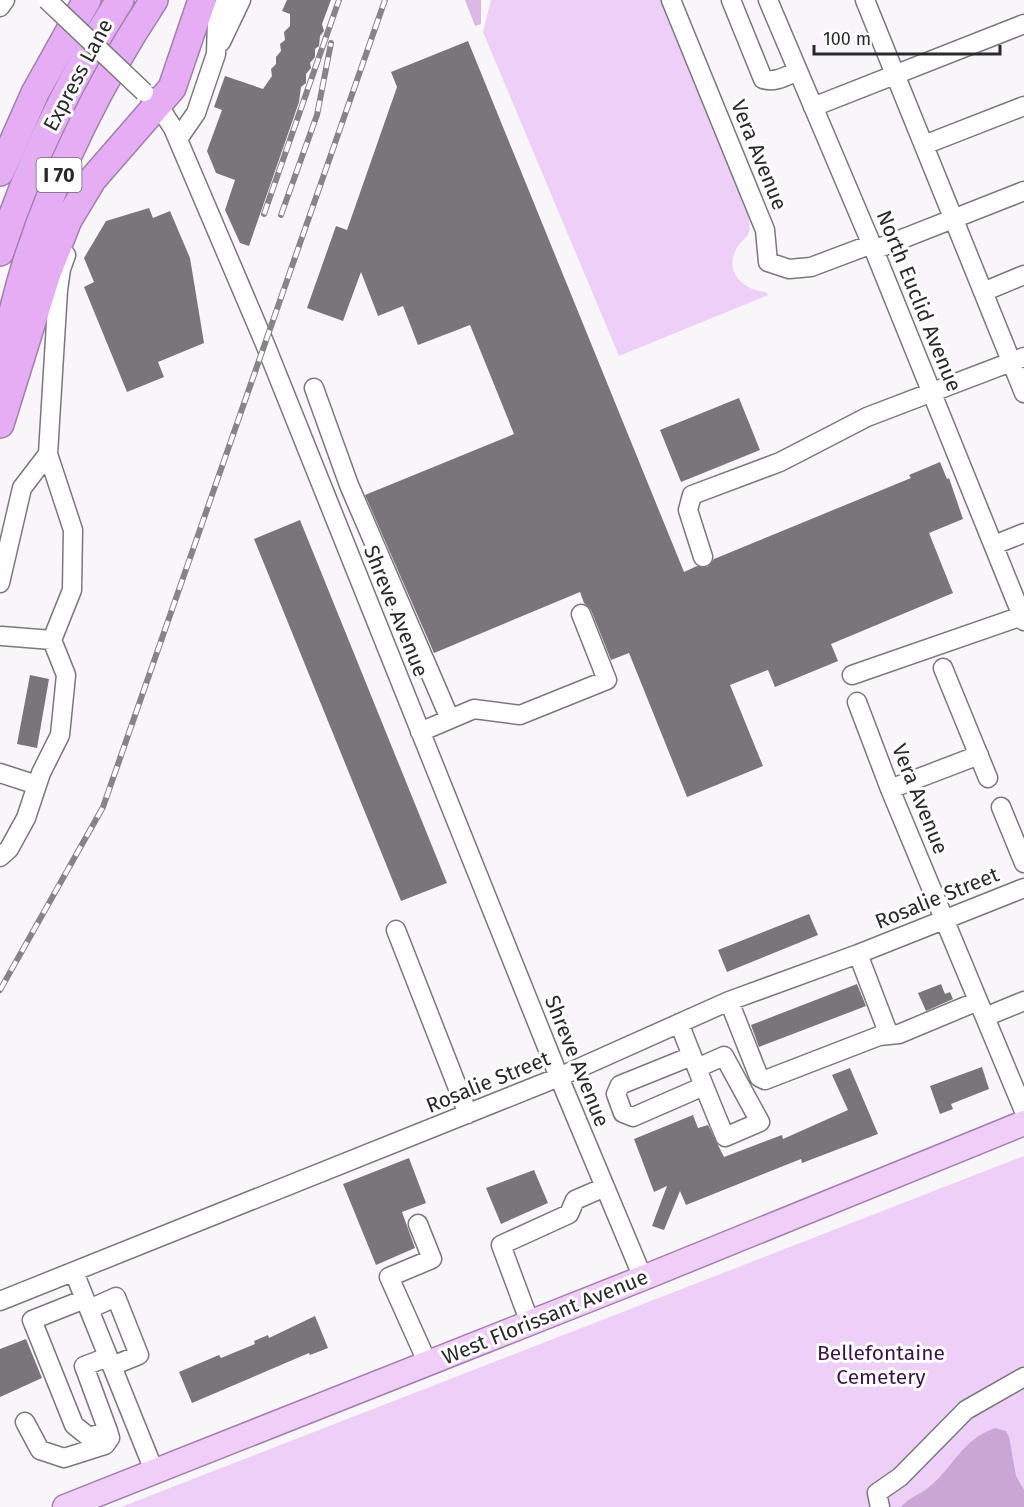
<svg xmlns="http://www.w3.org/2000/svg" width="1024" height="1507" viewBox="0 0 1024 1507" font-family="'Fira Sans',sans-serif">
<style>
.green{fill:#eecff7}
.forest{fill:#dab7e5}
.water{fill:#c9a7d4}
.building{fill:#787679}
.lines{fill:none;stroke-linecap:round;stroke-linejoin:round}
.minor-casing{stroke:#7b787c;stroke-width:21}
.major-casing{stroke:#a37ead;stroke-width:27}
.highway-casing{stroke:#a37ead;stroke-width:30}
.minor{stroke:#fff;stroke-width:18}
.major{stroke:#efcef8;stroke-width:24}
.highway{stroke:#e4adf4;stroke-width:27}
.rail-casing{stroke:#868487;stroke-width:6}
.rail{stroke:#fff;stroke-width:4;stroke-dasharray:11;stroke-linecap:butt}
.minor-bridge-casing{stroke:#7b787c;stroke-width:21;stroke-linecap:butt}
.minor-bridge{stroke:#fff;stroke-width:18}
.labels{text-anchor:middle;stroke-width:6;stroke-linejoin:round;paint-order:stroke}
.shield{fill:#fff;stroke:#69686a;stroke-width:1.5}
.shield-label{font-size:20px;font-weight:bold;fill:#29282a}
.street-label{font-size:21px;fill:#29282a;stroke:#fff}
.park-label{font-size:21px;fill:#3d1249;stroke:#fff}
</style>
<rect width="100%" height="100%" fill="#f9f6fa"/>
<path class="green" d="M491,0h170l87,215c6,26 -6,19 -13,37 -10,22 11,39 31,40l2,3 -149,61 -136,-324z
M1024,1156v351h-903z"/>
<path class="forest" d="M465,0h16v24l-6,2z"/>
<path class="water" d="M995,1428l11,3 3,6 7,39 8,14v17h-123c7,-9 18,-12 27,-19 26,-21 33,-48 67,-60z"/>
<path class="building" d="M287,0h44l-9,24 2,7 -4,5 -1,10 -4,3v8l-5,6 1,5 -5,6v9l-5,4 -2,15 -50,144 -9,-3 -15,-33 10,-30 -19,-7 -9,-22 15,-41 -8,-3 11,-31 38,13 9,-13 -1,-7 5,-5v-7l5,-6 -1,-7 5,-4 -1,-8 6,-6v-12l-8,-3z
M468,41l216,531 13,-6 10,1 7,-8 197,-81 -2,-3 31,-13 7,17 2,-1 14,41 -34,14 24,60 -122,51 7,17 -63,26 -7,-17 -38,15 33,81 -76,31 -58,-144 -18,7 -20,-50 -7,-7 -4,-11 -146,61 -69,-158 149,-61 -44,-109 -52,20 -15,-39 -25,10 -17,-44 -18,49 -36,-13 29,-82 11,4 50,-143 -6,-15z
M149,208l4,10 17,-7 20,47 14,85 -46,19 6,15 -37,15 -43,-105 10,-5 -10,-24 22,-37z
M739,398l21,52 -79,32 -21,-52z
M300,520l147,363 -46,18 -147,-362z
M30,675l19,4 -12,69 -20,-4z
M809,914l9,21 -91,37 -9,-22z
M857,984l9,22 -107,41 -8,-22z
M941,984l4,10 5,-2 3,7 -27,12 -8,-18z
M982,1067l7,22 -38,15 2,5 -13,5 -10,-28z
M850,1068l28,66 -76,29 -1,-4 -115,46 -6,-14 -16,39 -12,-4 15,-40 -13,6 -20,-53 59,-24 5,13 10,-3 16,32 58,-22 1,4 65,-29 -16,-35z
M409,1158l17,45 -24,9 13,36 -39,17 -33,-81z
M534,1170l14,33 -47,21 -15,-36z
M315,1316l13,32 -18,7 -1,-2 -117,50 -13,-31 40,-17 2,3 34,-14 -1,-3 14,-6 1,3z
M26,1339l16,39 -42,19v-48z"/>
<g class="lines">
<defs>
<path id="minor" d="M671,0l94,230 3,32 21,7 22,-2 61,-23
M731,0l32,79c12,4 23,-3 35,-8
M768,0l106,250 150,371
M865,0l159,393
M0,7l5,-7
M221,42l20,-42
M150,97l8,8 15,23 92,216 294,733 84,201
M813,107l211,-83
M178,139l18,-26 20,-59 1,-32 9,-22
M924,145l100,-39
M874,250l150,-59
M983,292l41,-17
M314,388l35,97 101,234
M994,545l30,-12
M703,557l-15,-47 4,-15 88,-33 87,-45 157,-60
M0,583l22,-95 26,-34
M2,636l50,4
M943,668l45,110
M852,675l170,-59
M857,702l33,87 134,322
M420,732l54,-23 46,6 87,-35 -26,-66
M0,773l37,12
M890,789l89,-34
M1001,807l23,56
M0,857l9,-8 17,-31 15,-45 19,-38 6,-60 -14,-35 20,-50 1,-60 -25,-76 10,-164 3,-21 5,-14
M396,930l72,184
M858,954l31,81
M729,1001l30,76 6,3 114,-44 20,-2 79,-33
M985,1017l39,-16
M679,1023c15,38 30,76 46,114l35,-15 -36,-66 -27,12
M692,1056l-72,29 -4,9 7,19 10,4 71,-31
M418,1224l14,35 -43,18 39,87
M74,1272l81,201
M85,1299l-53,21 42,105 15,12 19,-6
M0,1301l559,-224 170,-76 129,-47 166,-66
M89,1309l27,-12 23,58 -27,11
M530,1323l-29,-78 68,-31 6,-14 30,-13
M25,1422l15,28 24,8 41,-13 5,-7 -2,-7 -24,-65 24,-9
M880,1507l-3,-14 23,-16 66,-67 58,-33"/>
<path id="major" d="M65,1507l578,-229 381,-155"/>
<path id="highway" d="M0,172l35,-79 52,-93
M0,252c29,-89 70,-173 120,-252
M0,365c9,-37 17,-74 29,-110 30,-91 73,-176 125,-255
M0,424l47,-151 21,-53 24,-40 80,-92 30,-88"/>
</defs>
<use href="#minor" class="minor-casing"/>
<use href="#major" class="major-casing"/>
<use href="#highway" class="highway-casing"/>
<use href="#minor" class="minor"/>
<use href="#major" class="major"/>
<use href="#highway" class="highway"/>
<defs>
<path id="rail" d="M264,214l75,-214
M281,215l36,-100 14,-72
M0,990l103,-183 282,-807"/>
</defs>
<use href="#rail" class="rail-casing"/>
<use href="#rail" class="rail"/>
<defs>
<path id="minor-bridge" d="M47,0l97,92"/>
</defs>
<use href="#minor-bridge" class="minor-bridge-casing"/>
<use href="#minor-bridge" class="minor-bridge"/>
</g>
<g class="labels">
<rect class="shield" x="36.5" y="158" width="45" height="34" rx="4.5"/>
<g class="shield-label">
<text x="59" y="182">I 70</text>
</g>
<g class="street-label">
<text transform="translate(78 75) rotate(-62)" y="7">Express Lane</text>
<text transform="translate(759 155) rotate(68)" y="7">Vera Avenue</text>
<text transform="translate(919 301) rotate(68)" y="7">North Euclid Avenue</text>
<text transform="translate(396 611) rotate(68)" y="7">Shreve Avenue</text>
<text transform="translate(920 799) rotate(68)" y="7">Vera Avenue</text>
<text transform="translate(937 898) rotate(-22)" y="7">Rosalie Street</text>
<text transform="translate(577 1061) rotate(68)" y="7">Shreve Avenue</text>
<text transform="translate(488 1082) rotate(-22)" y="7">Rosalie Street</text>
<text transform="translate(545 1317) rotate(-22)" y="7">West Florissant Avenue</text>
</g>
<g class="park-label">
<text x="881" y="1360">Bellefontaine<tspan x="881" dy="24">Cemetery</tspan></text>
</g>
</g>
<path d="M814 45v9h186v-9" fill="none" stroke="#29282a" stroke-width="3"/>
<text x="823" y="45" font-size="18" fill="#29282a" stroke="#ffffff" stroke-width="4.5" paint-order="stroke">100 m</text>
</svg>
